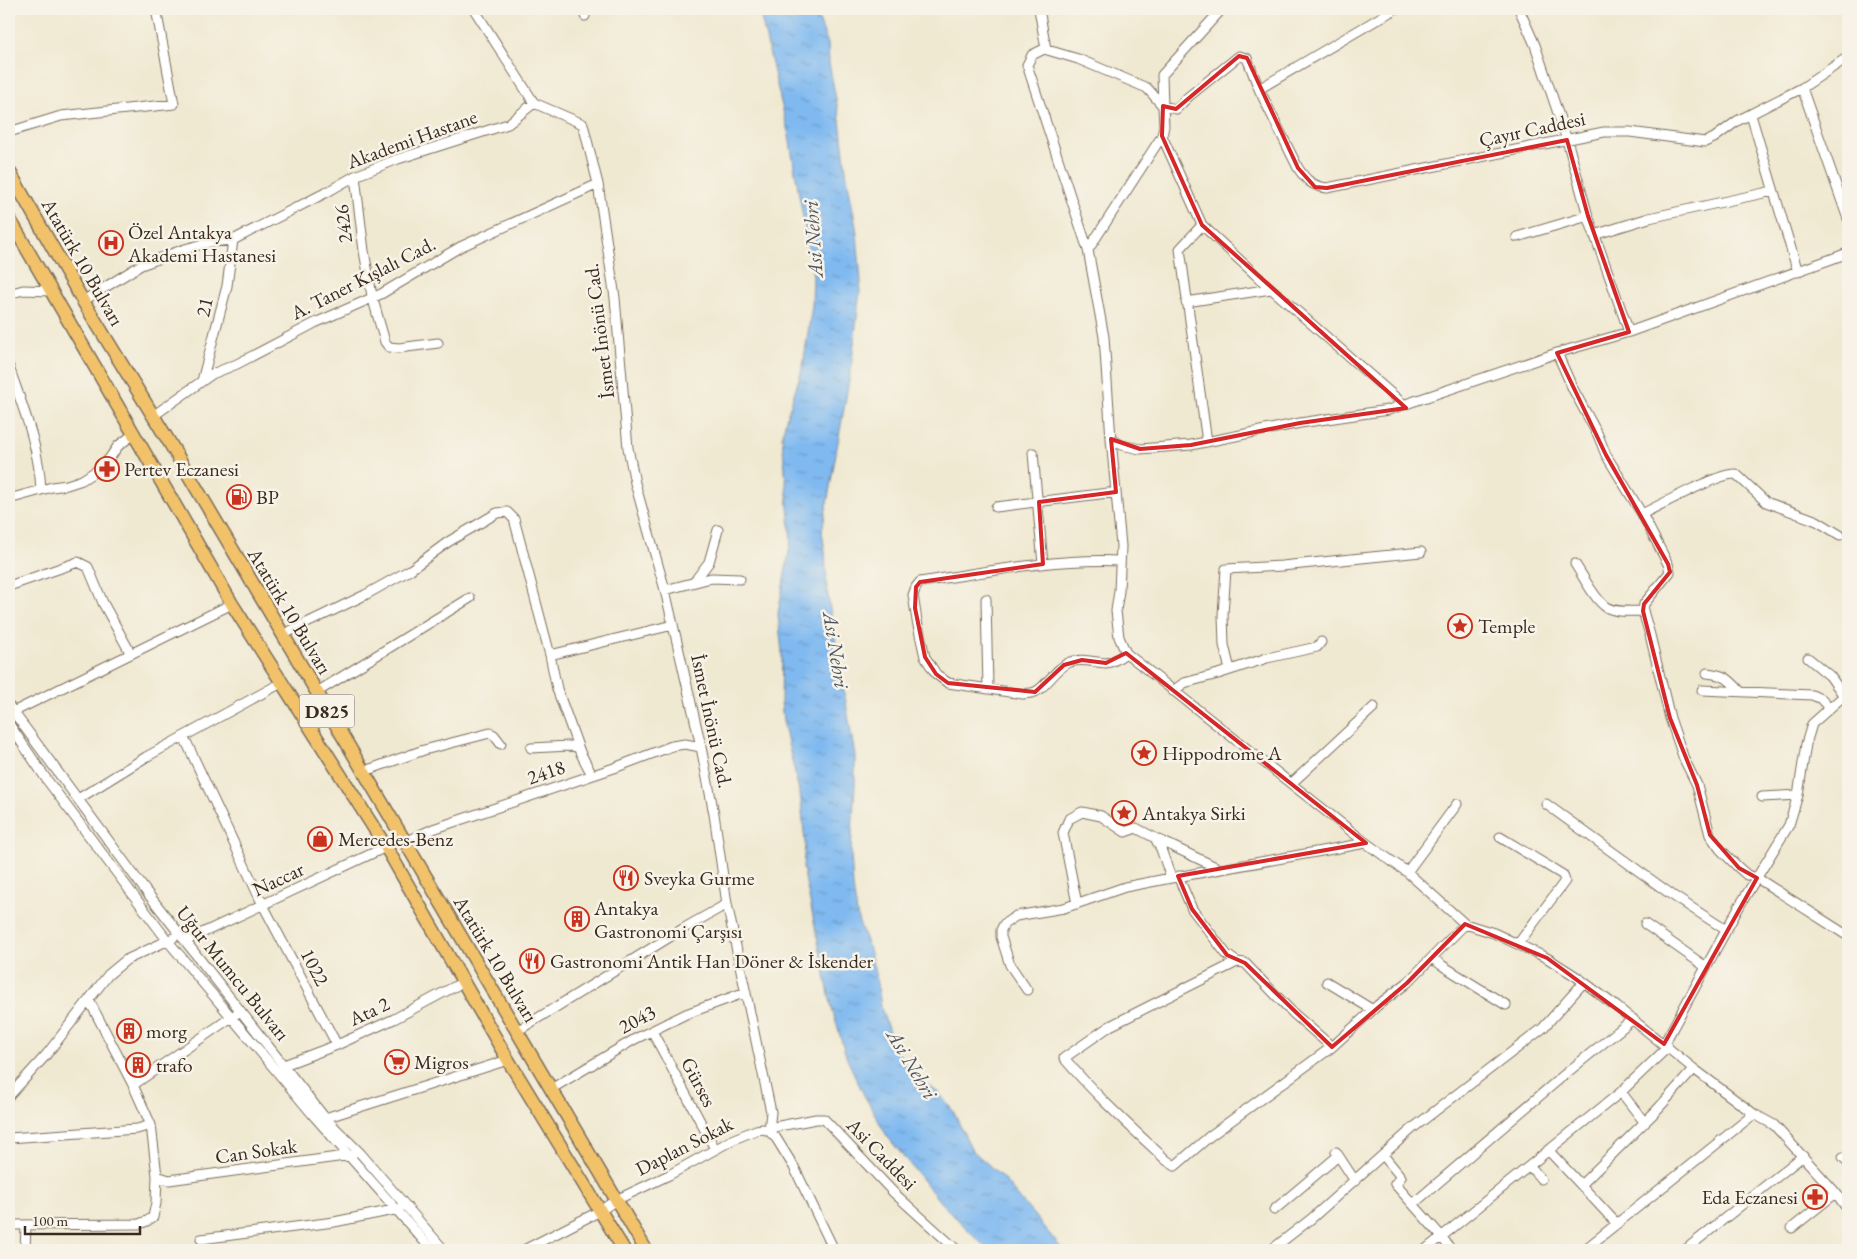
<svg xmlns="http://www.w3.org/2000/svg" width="1857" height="1259" viewBox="0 0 1857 1259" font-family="'EB Garamond',serif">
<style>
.water{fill:url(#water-ripples);stroke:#5d7287}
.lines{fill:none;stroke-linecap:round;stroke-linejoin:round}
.minor-casing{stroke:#7a6d5d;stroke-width:11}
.highway-casing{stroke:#7a6d5d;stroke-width:15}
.minor{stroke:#fff;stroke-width:9}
.highway{stroke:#f2c26a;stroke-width:12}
.marked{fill:none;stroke:#d62828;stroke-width:4;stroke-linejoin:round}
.labels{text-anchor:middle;stroke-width:5;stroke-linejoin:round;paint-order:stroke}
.shield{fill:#f7f3e8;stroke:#73665b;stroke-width:1}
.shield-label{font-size:19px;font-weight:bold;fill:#3b2a1e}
.street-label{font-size:20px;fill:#3b2a1e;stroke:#f7f3e8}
.poi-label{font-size:20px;fill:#3b2a1e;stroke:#f7f3e8;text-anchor:start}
.water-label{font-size:21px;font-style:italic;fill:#4f555d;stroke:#f7f3e8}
</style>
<defs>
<pattern id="water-ripples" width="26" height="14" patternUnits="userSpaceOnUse" patternTransform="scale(1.25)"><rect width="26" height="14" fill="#7fb9f0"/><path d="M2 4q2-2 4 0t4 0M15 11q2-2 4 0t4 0" fill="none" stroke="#6997c2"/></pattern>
</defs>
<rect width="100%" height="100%" fill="#f7f3e8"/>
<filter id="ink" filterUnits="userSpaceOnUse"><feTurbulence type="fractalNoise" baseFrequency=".02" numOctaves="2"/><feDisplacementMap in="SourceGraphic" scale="10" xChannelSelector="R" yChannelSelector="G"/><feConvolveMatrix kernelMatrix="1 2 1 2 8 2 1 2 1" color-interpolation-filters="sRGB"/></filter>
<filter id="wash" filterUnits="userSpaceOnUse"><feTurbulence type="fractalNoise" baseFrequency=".0096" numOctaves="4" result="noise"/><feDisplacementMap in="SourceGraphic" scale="20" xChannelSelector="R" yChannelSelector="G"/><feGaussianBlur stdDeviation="1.12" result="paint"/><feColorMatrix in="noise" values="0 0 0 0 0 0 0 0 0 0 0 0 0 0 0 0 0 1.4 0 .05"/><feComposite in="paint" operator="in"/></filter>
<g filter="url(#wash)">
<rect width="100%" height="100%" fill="#f0e9d2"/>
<path class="water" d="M759,9h56l13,35 1,19 11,57 6,51 11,62 4,49 -10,87 -29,163 3,19 2,40 28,165v28l-4,68 2,35 5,33 10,26 8,30 6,35 11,32 13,22 12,14 21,14 14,18 19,39 28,25 63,75h-75l-47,-47 -54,-67 -23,-41 -17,-36 -15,-50 -29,-141 2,-25 -4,-43 -18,-79 -2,-20 1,-48 -4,-39 13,-74 -9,-104 4,-17 17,-53 9,-60 1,-30 -24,-140z"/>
</g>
<g filter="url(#ink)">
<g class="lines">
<defs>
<path id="minor" d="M474,9l60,94 49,21 15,60 17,114 13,150 7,35 30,107 35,152 14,72 13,90 44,208 -2,19
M1039,9l7,40
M1222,9l-60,66 1,31 13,3 12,-12 51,-41 8,2 12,31 39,79c8,12 14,18 29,20l277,-56h26l75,10 9,-4 23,-17 65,-33 46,-31
M1519,9l16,36 32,95 21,76 41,116
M1844,9l4,10
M585,16v-7
M1802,88l46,131
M1259,89l136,-80
M1751,115l47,157
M9,132l52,-16 113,-12 -18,-95
M1162,136l40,89 56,52 145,127
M355,176l9,75 8,45 13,46 4,5 10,1 39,-5
M1202,225l-22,24 27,193
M1594,235l55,-17 124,-27
M1517,237l71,-21
M1088,250l74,-114 2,-10 -1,-20 -16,-18 -69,-29 -34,-10 -12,6 -5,10 61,185 16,87 7,102
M1848,253l-219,79 -72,21 -169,57 -88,13 -109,22 -51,4 -18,-4 -11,-6 10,107 -2,45 -3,20 3,26 7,16 240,190 41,29 58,52 29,9 53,25 30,19 40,30 77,62 60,45 20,11 62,68 12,17
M9,294l14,-4 28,1
M83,301l58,-36 44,-16 25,-7 23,-2 94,-48 28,-16 43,-17 110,-35 26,-21
M1186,302l85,-13
M1557,353l16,36 25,46 8,20 36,59 26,50 2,8 -26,32 -1,7 7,24 20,83 14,41 13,26 13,50 10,14 19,19 8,7 10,3 91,58
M9,367c14,41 30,79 32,123
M202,381l25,-95 6,-46
M153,416l59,-42 25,-10 78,-41 66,-29 79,-47 138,-63
M1033,453l10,111
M9,499l43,-12 15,-2 15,-5 17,-11 10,-10 9,-13 16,-12
M996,507l120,-15
M1642,514c17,-8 78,-42 94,-40l30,28 51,19 23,14
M1120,561c-67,-3 -134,11 -200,21l-4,5 -3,8 4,26 8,36 11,17 12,9 75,11c3,-1 8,0 12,-2 11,-4 20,-24 35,-30 12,-4 23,0 35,1 8,0 15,-6 21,-10
M1575,564c8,12 20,36 31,43 10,6 25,4 37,4
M694,582l15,-20 9,-32
M9,586l69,-24 10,5 15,36 28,51
M665,590l46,-12 29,1
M986,599l2,90
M282,635l83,-40 45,-25 38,-28 49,-29 10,-1 7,7 3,11 33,125 7,34 23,63 12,23
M550,655l123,-30
M1808,658l22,18 14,20
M1230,670l-6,-25 -1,-30 3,-46 56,-3 139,-14
M1707,673c18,2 21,5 33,18
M1702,690l110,5 9,4 8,9
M1173,691l11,-8 34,-9 49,-16 50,-11 4,-5
M317,692l153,-94
M9,706l136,184 180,228 36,36 83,96
M13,712l219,-108
M9,724l38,56 120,160 147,176 118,134
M184,737l79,168 74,140
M531,748l38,-2 9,1
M362,772l62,-22 66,-17 4,2 7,9
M1292,783l82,-76
M1762,797l36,-2
M78,799l68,-42 137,-75
M1546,804l126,91 54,35
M1500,837l63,38 2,6 -47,63
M1155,838l65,31
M404,842l29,-13 181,-61 58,-22 13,-2 16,3
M1407,872l50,-68
M1178,876l14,33 35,46 10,7 8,1 48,50 39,34
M1077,904l-14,-71 6,-14 13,-7 19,4 24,16 11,-4 19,10 6,11 10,29
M1645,924l61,43
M185,941l201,-94
M1432,958l11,8 63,39
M1237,962l-127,64 -46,32c31,37 67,69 102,102l9,6 35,-30 122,-89 46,-42 29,-22 58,-59
M1327,982l46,28
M1027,990l-17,-25 -9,-28v-7l3,-6 12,-8 48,-8 61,-21 46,-9 195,-35
M517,1031l169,-104 41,-23
M652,1031l63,118
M1664,1044l76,-139 49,-80 9,-30 8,-51 6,-20 36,-32
M284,1065l53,-20 57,-26 71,-38
M133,1085l103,-71
M551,1089l84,-50 51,-25 60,-22
M1621,1092l24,31
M9,1096l38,-42 61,-79 18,-15 47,-22
M325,1118l183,-58
M769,1128l47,-9h8l70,74 63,57
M9,1138l128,-9 14,-4
M1548,1150l33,35
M1336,1152l19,29
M1383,1155l18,22 -6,7 47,53 9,13
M1843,1157l5,5
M1530,1166l11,13
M157,1176l12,4 183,-25
M1413,1204l151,-129 69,-56
M1274,1210l64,-54
M1617,1224l-36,-39 73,-72 40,-44
M9,1225l130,-1 8,-3 6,-4 3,-14 1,-27 -6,-51 -18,-40 -44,-85
M1792,1228l44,-35
M201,1239l133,-17 65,-13
M25,1250l1,-25
M524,1250l76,-39 16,-11 53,-25 65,-36 22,-9 7,-1 6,2 7,7 18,29 40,83
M1271,1250l40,-31 102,-91 130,-100 41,-46
M1425,1250l196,-158 47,-45
M1584,1250l170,-136
M1685,1250l118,-94"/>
<path id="highway" d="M9,171l74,130 85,139 478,810
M9,218l223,386 154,243 122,213 116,190"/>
</defs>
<use href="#minor" class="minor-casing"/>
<use href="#highway" class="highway-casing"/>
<use href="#minor" class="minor"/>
<use href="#highway" class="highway"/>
</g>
</g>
<path class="marked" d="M1239,56l8,2 51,110 17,19 12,1 240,-48 21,76 41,116 -72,21 49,102 62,109 2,8 -26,32 -1,7 27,107 27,67 13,50 29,33 18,10 -93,166 -117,-86 -82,-34 -58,59 -75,64 -87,-84 -18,-8 -35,-46 -14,-33 188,-33 -240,-190 -20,10 -24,-3 -18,5 -29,27 -87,-9 -12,-9 -11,-17 -10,-49 1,-21 4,-5 123,-18 -4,-62 77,-10 -5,-53 29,10 51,-4 109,-22 106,-15 -204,-183 -40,-89 1,-30 13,3z"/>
<defs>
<symbol id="hospital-ring" viewBox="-11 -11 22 22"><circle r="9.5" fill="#f7f3e8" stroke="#c8321e" stroke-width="1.5"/><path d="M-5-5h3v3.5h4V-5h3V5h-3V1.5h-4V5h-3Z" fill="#c8321e"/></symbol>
<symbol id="pharmacy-ring" viewBox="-11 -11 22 22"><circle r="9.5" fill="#f7f3e8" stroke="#c8321e" stroke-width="1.5"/><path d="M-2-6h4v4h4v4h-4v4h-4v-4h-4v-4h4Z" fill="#c8321e"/></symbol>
<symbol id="fuel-ring" viewBox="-11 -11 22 22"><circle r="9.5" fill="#f7f3e8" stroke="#c8321e" stroke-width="1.5"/><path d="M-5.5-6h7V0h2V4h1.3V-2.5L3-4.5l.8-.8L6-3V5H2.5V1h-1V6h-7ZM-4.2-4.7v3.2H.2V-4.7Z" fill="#c8321e"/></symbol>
<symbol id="sight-ring" viewBox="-11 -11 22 22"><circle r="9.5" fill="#f7f3e8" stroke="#c8321e" stroke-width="1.5"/><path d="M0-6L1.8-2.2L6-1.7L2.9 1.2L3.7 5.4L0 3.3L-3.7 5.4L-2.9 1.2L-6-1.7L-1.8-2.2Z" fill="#c8321e"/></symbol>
<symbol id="shop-ring" viewBox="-11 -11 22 22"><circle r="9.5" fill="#f7f3e8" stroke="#c8321e" stroke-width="1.5"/><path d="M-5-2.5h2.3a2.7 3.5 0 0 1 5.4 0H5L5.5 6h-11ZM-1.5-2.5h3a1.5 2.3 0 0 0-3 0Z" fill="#c8321e"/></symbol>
<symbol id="restaurant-ring" viewBox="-11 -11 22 22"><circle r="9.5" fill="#f7f3e8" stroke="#c8321e" stroke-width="1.5"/><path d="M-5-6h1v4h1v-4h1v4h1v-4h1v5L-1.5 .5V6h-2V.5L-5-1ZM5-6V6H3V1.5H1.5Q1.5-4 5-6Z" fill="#c8321e"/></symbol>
<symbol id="building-ring" viewBox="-11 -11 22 22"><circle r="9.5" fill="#f7f3e8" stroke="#c8321e" stroke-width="1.5"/><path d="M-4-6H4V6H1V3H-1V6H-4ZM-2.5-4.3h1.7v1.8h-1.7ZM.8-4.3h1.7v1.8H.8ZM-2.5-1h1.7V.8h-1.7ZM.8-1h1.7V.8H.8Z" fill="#c8321e"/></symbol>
<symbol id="supermarket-ring" viewBox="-11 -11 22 22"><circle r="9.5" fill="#f7f3e8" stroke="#c8321e" stroke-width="1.5"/><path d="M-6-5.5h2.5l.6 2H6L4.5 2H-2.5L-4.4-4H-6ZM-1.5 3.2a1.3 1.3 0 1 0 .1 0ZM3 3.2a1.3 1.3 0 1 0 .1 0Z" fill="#c8321e"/></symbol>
</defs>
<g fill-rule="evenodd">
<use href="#hospital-ring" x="97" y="229" width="28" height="28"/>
<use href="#pharmacy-ring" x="93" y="455" width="28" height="28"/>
<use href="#fuel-ring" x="225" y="483" width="28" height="28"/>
<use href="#sight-ring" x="1446" y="612" width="28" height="28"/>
<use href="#sight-ring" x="1130" y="739" width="28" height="28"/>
<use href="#sight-ring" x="1110" y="799" width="28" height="28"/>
<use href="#shop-ring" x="306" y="825" width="28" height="28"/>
<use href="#restaurant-ring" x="612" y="864" width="28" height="28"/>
<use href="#building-ring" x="563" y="905" width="28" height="28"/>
<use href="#restaurant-ring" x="518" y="947" width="28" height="28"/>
<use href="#building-ring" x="115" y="1017" width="28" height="28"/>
<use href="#supermarket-ring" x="383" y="1048" width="28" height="28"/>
<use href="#building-ring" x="124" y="1051" width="28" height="28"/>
<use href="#pharmacy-ring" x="1801" y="1183" width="28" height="28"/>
</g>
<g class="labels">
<rect class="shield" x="299.5" y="694.5" width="55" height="33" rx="4"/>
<g class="shield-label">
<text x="327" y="718">D825</text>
</g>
<g class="street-label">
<text transform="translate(1532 129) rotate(-12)" y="7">Çayır Caddesi</text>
<text transform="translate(412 139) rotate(-20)" y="7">Akademi Hastane</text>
<text transform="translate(343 224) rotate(-97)" y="7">2426</text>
<text transform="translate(83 262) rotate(60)" y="7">Atatürk 10 Bulvarı</text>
<text transform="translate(363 278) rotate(-27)" y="7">A. Taner Kışlalı Cad.</text>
<text transform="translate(204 307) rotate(-77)" y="7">21</text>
<text transform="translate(599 331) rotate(-97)" y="7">İsmet İnönü Cad.</text>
<text transform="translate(290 611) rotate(59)" y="7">Atatürk 10 Bulvarı</text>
<text transform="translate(712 721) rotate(78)" y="7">İsmet İnönü Cad.</text>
<text transform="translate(546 772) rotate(-19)" y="7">2418</text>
<text transform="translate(278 879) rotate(-25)" y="7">Naccar</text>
<text transform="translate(496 959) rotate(59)" y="7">Atatürk 10 Bulvarı</text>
<text transform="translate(315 967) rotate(63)" y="7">1022</text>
<text transform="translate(233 973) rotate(51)" y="7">Uğur Mumcu Bulvarı</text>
<text transform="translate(369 1011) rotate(-25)" y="7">Ata 2</text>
<text transform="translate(637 1019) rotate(-28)" y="7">2043</text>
<text transform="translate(699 1082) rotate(62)" y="7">Gürses</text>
<text transform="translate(684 1146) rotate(-27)" y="7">Daplan Sokak</text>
<text transform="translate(256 1151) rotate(-8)" y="7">Can Sokak</text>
<text transform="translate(882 1154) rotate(46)" y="7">Asi Caddesi</text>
</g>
<g class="poi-label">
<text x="128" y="239">Özel Antakya<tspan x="128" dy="23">Akademi Hastanesi</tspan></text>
<text x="124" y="476">Pertev Eczanesi</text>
<text x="256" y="504">BP</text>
<text x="1478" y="633">Temple</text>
<text x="1162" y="760">Hippodrome A</text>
<text x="1142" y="820">Antakya Sirki</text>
<text x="338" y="846">Mercedes-Benz</text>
<text x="644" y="885">Sveyka Gurme</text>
<text x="594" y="915">Antakya<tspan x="594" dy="23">Gastronomi Çarşısı</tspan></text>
<text x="550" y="968">Gastronomi Antik Han Döner &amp; İskender</text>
<text x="146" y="1038">morg</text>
<text x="414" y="1069">Migros</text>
<text x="156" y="1072">trafo</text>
<text x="1798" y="1204" text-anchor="end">Eda Eczanesi</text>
</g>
<g class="water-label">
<text transform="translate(813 239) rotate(-94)" y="7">Asi Nehri</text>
<text transform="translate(836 650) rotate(81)" y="7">Asi Nehri</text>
<text transform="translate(912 1064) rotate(59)" y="7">Asi Nehri</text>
</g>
</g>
<rect width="1857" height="1259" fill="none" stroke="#f7f3e8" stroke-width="30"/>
<path d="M25 1226v8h115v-8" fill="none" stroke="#3b2a1e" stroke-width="2.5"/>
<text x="32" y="1226" font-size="15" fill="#3b2a1e" stroke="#f7f3e8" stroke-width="4" paint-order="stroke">100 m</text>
</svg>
